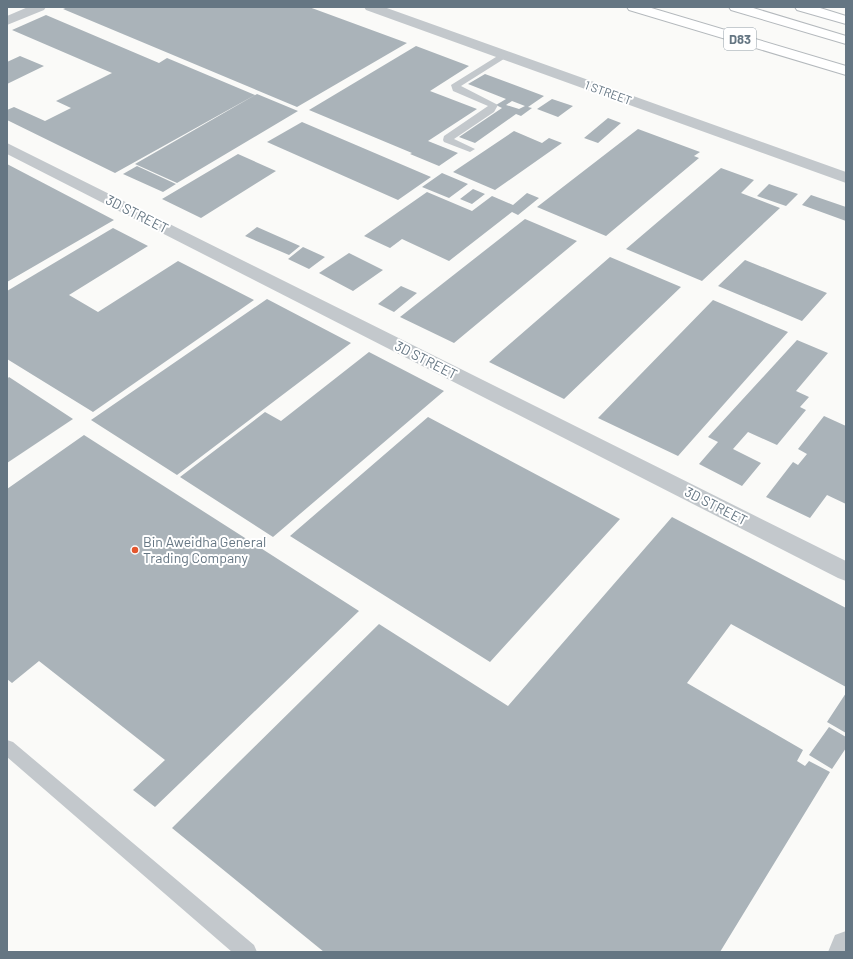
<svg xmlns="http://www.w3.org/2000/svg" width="853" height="959" viewBox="0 0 853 959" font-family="Barlow,sans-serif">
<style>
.building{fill:#aab3b9;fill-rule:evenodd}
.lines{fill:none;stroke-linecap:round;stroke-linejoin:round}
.motorway-casing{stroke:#b4b9bd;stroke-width:2}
.service{fill:#c3c8cc;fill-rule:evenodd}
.minor{fill:#c3c8cc;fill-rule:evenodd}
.motorway{fill:#fff;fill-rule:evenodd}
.poi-dot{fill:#e4572e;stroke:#fff;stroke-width:1.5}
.labels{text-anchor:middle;stroke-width:4;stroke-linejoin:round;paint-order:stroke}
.far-street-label{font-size:12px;fill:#657683;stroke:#fff}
.shield{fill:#fff;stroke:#939fa8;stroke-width:1}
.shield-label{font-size:13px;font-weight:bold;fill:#657683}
.street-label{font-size:14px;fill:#657683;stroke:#fff}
.poi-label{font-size:14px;fill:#657683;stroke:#fff;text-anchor:start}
</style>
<rect width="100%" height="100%" fill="#fafaf8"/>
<path class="building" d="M68,7h241l98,36 -110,64 -234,-98z
M46,15l113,48 8,-5 88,37 -140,78 -108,-53v-10l7,-3 31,14 26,-13 -15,-7 56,-28 -100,-43z
M416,46l53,20 -39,25 47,18 -49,32 30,12 -19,13 -29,-12 2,-1 -103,-43z
M20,56l24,10 -37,18v-22z
M485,74l59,22 -16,11 4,1 -11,8 -5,-2 -41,29 -16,-6 43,-29 -6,-3 10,-6 -38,-15zM512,101l13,5 -6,3 -13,-4z
M257,94l41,17 -121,72 -42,-19z
M552,99l21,7 -15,11 -21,-8z
M608,118l13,5 -23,20 -14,-5z
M302,122l129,55 -33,23 -131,-58z
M638,129l62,23 -6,4 5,2 -93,78 -69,-29z
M514,131l28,12 7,-5 13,5 -67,47 -42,-18z
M238,154l38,17 -75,47 -39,-19z
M7,164l107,56 -107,62z
M137,166l39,18 -13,8 -40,-18z
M721,168l33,12 -13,13 39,15 -78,73 -76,-32z
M442,173l26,11 -19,14 -27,-11z
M769,184l29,10 -12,12 -29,-10z
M473,189l12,5 -13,10 -12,-5z
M427,192l45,19 20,-15 21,9 14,-12 12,5 -21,17 -6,-3 -63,49 -47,-22 -12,9 -26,-12z
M811,195l35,12v14l-44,-16z
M525,219l52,22 -123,102 -54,-26z
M257,227l43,19 -11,9 -44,-19z
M113,228l35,18 -79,49 29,17 80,-51 76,39 -161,112 -86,-53v-68z
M303,247l22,10 -16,12 -21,-10z
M349,253l34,17 -30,21 -34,-18z
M610,257l71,30 -117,112 -75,-37z
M745,260l82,33 -25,28 -84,-35z
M401,286l16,7 -23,19 -16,-8z
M267,299l84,44 -174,132 -86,-55z
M713,300l75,32 -110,124 -80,-38z
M797,340l31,13 -32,38 13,6 -9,10 6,3 -29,35 -29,-13 -15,17 28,14 -19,23 -43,-22 19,-22 -10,-5z
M369,352l75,39 -171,146 -93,-60 85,-65 16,9z
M9,377l64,42 -66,44v-84z
M824,416l22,10v78l-19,-9 -17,23 -44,-21 27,-35 5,3 9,-11 -9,-5z
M428,417l192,102 -130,143 -200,-126z
M84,435l275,176 -204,196 -22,-17 32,-30 -126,-99 -27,22 -5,-4v-190z
M672,517l174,91v79l-115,-63 -44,59 116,67 -6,11 8,5 4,-5 21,11 -110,180h-396l-152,-124 207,-204 129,82z
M846,693v40l-19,-11z
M829,727l17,10v11l-14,21 -23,-14z"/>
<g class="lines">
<defs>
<path id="motorway" d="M627,7h21l198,59v9l-217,-65z
M729,7h21l96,29v8l-115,-34z
M795,7h22l29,9v8l-49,-14z"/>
</defs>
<use href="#motorway" class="motorway-casing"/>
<path class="service" d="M504,52l3,1v4l-46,29 37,19 -4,7 -40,27 21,10 -5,3 -26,-10 -1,-2 1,-4 44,-30 -35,-15 -2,-6z
M7,740l6,2 241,203 3,7h-25l-225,-195z"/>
<path class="minor" d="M28,7h18l-2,3 -37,15v-9z
M364,7h20l462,165v11l-480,-173z
M7,143l839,418v20l-8,-3 -831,-424z
M846,931v21h-18l7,-17z"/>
<use href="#motorway" class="motorway"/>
</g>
<circle class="poi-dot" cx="135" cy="550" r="4"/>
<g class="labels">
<g class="far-street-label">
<text transform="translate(608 93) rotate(20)" y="4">1 STREET</text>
</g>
<rect class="shield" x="724" y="28" width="32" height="22" rx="3"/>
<g class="shield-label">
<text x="740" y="44">D83</text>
</g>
<g class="street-label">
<text transform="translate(137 214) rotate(27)" y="5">3D STREET</text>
<text transform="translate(426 360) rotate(27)" y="5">3D STREET</text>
<text transform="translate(716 506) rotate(27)" y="5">3D STREET</text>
</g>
<g class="poi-label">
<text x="143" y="547">Bin Aweidha General<tspan x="143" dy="16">Trading Company</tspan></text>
</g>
</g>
<rect width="853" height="959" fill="none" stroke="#657683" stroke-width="16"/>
</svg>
